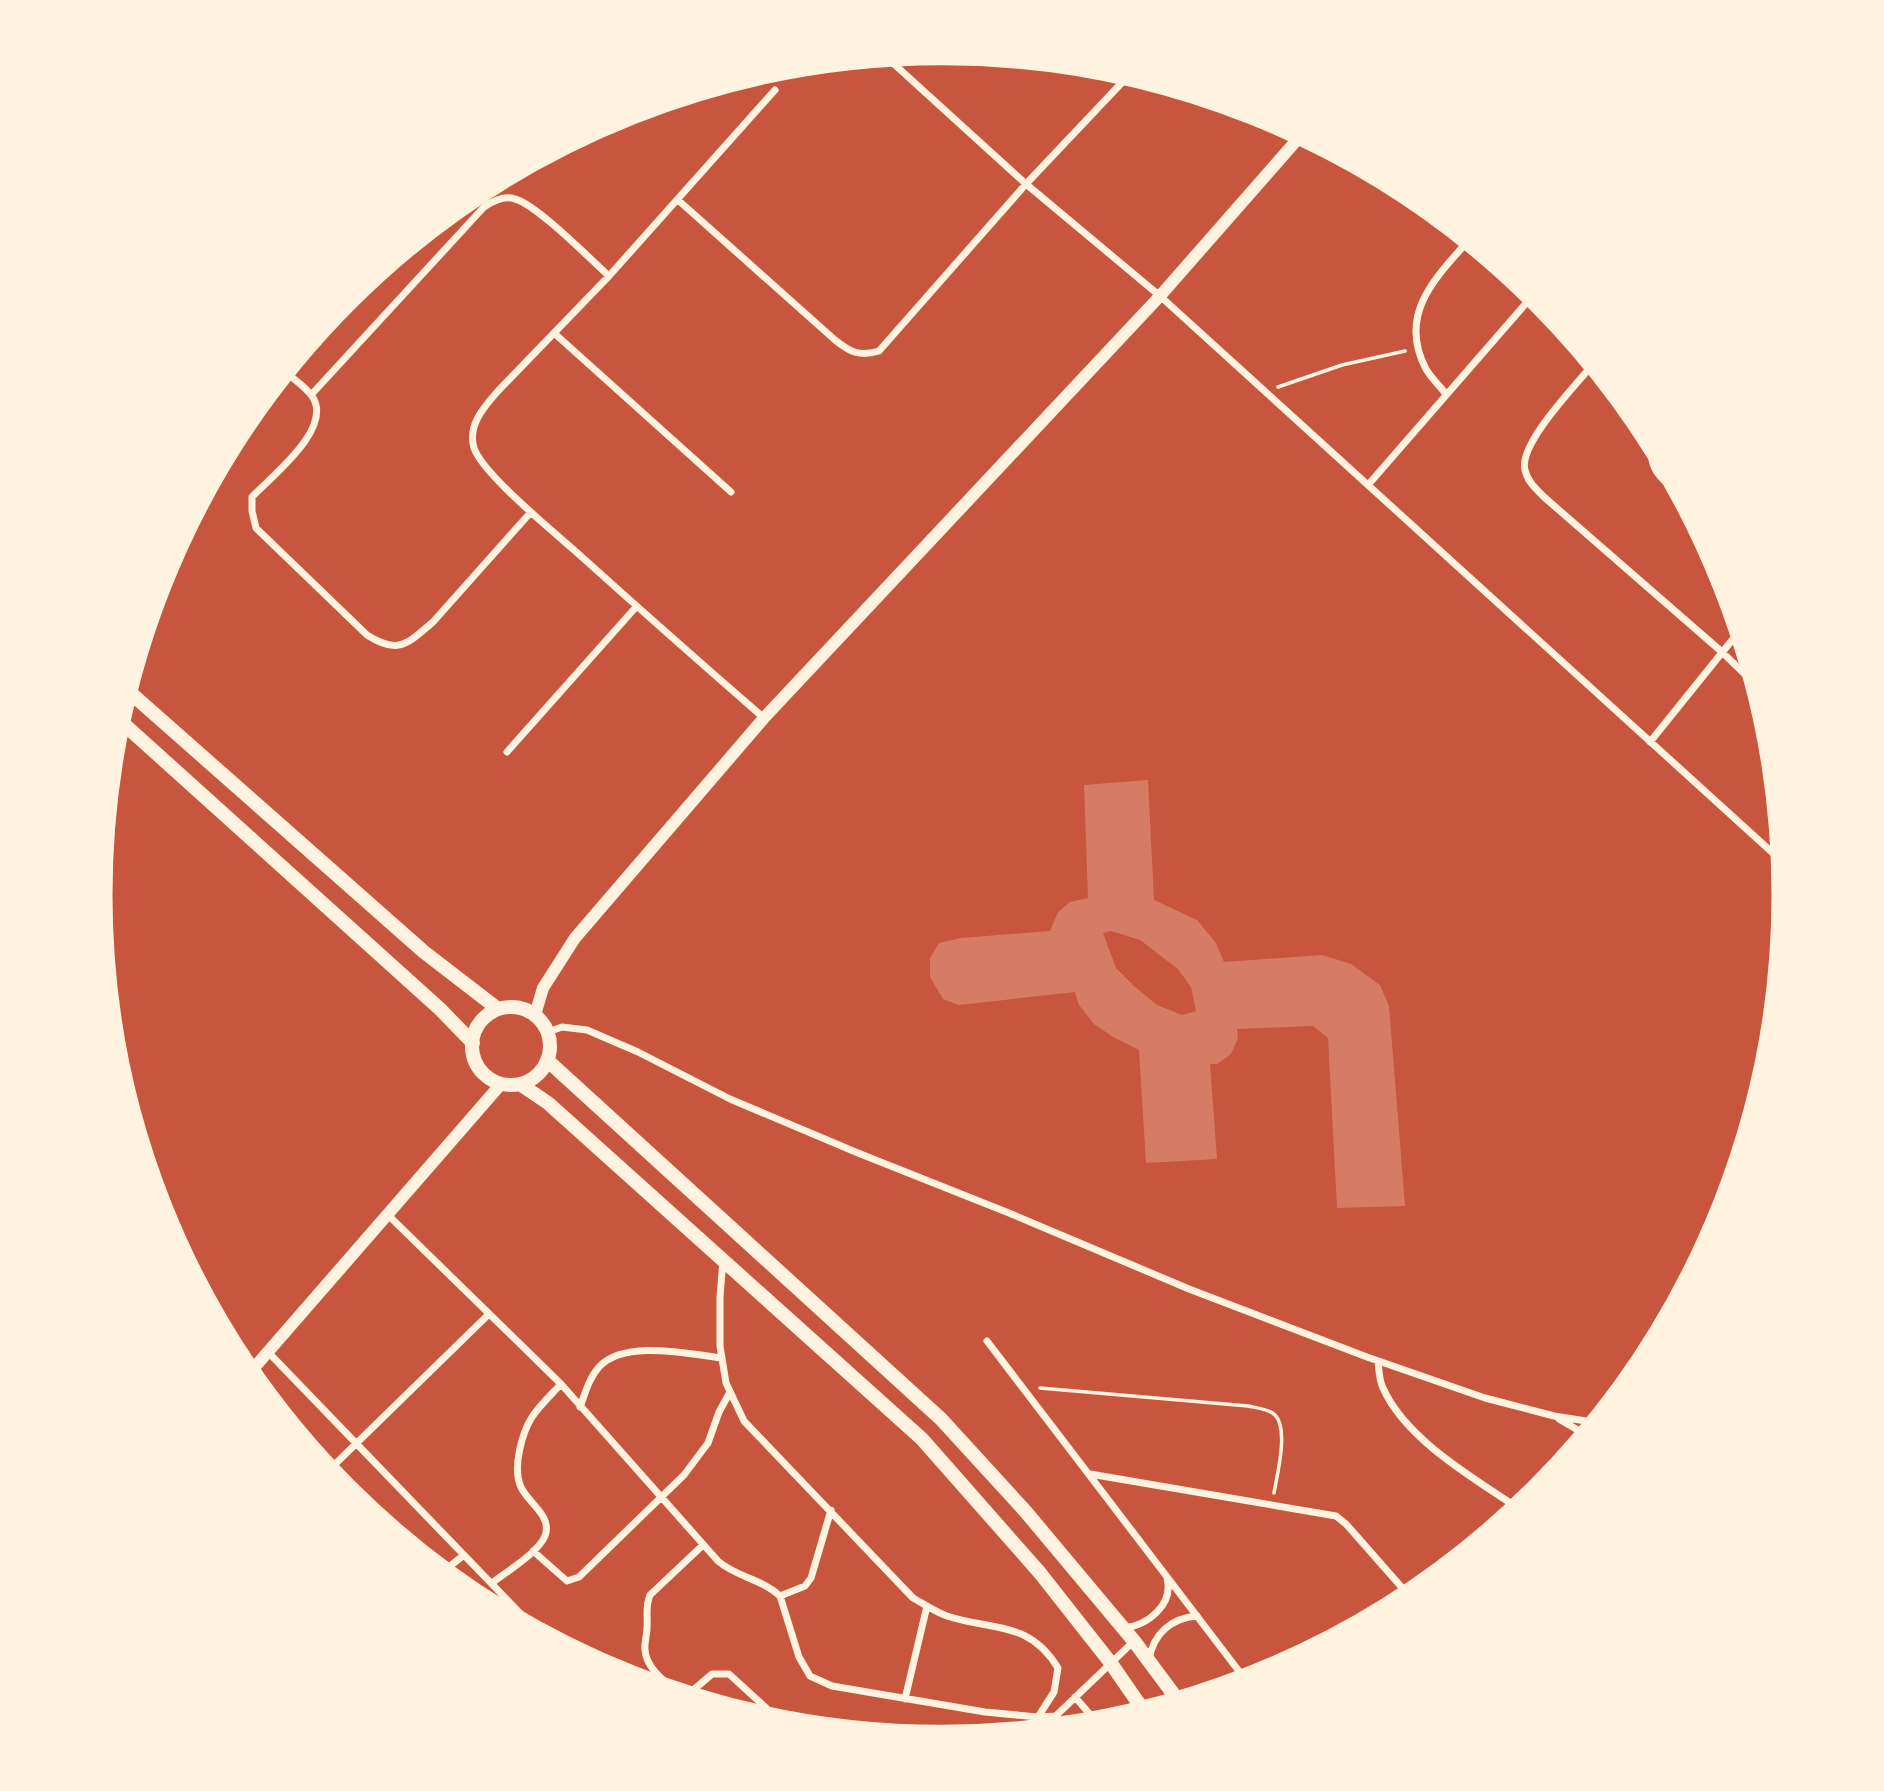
<svg xmlns="http://www.w3.org/2000/svg" width="1884" height="1791" viewBox="0 0 1884 1791" font-family="'Roboto Serif',serif">
<style>
.building{fill:#d67c66;fill-rule:evenodd}
.lines{fill:none;stroke-linecap:round;stroke-linejoin:round}
.path{stroke:#fff3e0;stroke-width:3.5}
.minor{stroke:#fff3e0;stroke-width:7}
.tertiary{stroke:#fff3e0;stroke-width:12}
.secondary{stroke:#fff3e0;stroke-width:14}
.rim{fill:none;stroke:#fff3e0;stroke-width:9}
</style>
<rect width="100%" height="100%" fill="#c8553d"/>
<path class="building" d="M1148,780l6,120 43,20 19,23 8,19 98,-7 29,9 29,21 9,21 16,200 -68,2 -9,-170 -15,-12 -76,3 1,9 -7,16 -14,10h-7l7,95 -71,4 -7,-113 -26,-13 -19,-13 -15,-19 -4,-13 -116,13 -16,-6 -13,-22v-19l9,-15 22,-5 89,-7 8,-19 12,-10 18,-4 -4,-113zM1111,931l29,9 38,29 13,18 5,24 -14,4 -25,-10 -22,-18 -19,-19 -13,-35z"/>
<g class="lines">
<path class="path" d="M1278,387l64,-22 63,-14
M1040,1388l208,18c9,2 21,3 27,9 14,14 2,60 -1,78"/>
<path class="minor" d="M884,55l142,129 134,112 626,569
M678,200l157,140c15,12 24,17 44,11l147,-167 105,-111
M554,333l177,159
M1594,363c-17,21 -76,81 -69,107 2,11 11,19 19,27l178,155 37,36
M283,370c9,8 22,16 29,26 22,32 -39,79 -60,101v14l4,17 111,107c31,20 40,9 66,-13l98,-110
M1446,394c-6,-8 -15,-16 -20,-25 -29,-55 10,-92 44,-130
M311,395l173,-188c9,-6 20,-12 31,-8 22,6 74,59 94,77
M1655,443c-12,26 13,41 30,56
M1368,485l167,-192
M764,718c-61,-53 -121,-106 -181,-160 -24,-22 -100,-83 -109,-110 -7,-23 11,-42 24,-57l111,-115 166,-186
M1650,742l91,-113
M507,752l129,-145
M548,1032l14,-5 25,3 51,22 92,47 128,54 151,60 180,76 178,68 118,41 69,18 45,7
M387,1214l174,170 157,177c18,16 44,18 62,35l19,61 11,19 22,10 153,26 53,5 18,-1
M723,1260l-3,37v49l6,37 18,38 169,177c11,6 22,14 34,18 45,15 82,4 111,52l-4,24 -16,25
M987,1341l261,342
M268,1352l276,286
M1378,1361c1,9 1,19 5,27 23,52 92,91 138,122
M580,1407c5,-13 9,-29 19,-40 25,-28 90,-13 123,-9
M1559,1419l29,17
M326,1473l163,-159
M1090,1474l246,42 10,8 66,75
M533,1551l34,30 12,-4 105,-102 24,-32 11,-31 11,-20
M440,1574l24,-19
M492,1583c14,-11 46,-30 53,-47 8,-21 -19,-34 -25,-51 -7,-19 2,-52 12,-68 8,-12 19,-22 29,-33
M780,1596l25,-10 6,-8 20,-68
M1123,1628c24,-2 51,-23 44,-50
M1149,1660c4,-26 22,-42 48,-44
M683,1697c-13,-12 -37,-27 -38,-47 -1,-7 2,-15 2,-22 1,-13 -2,-21 3,-33l53,-50
M1075,1697l25,29
M684,1698l28,-24h17l58,53
M905,1699l22,-93
M1039,1732l95,-91"/>
<path class="tertiary" d="M535,1015l8,-27 32,-50 189,-220 396,-422 143,-163
M247,1376l254,-292"/>
<path class="secondary" d="M125,688l299,264 74,57
M116,717l324,292 33,34
M472 1046a39 39 0 1 1 78 0a39 39 0 1 1-78 0Z
M547,1060l394,359 85,93 108,129 46,62
M520,1084l28,19 374,336 118,134 70,89 36,52"/>
</g>
<path d="M0 0H1884V1791H0ZM108 895a834 834 0 1 1 1668 0a834 834 0 1 1-1668 0Z" fill="#fff3e0" fill-rule="evenodd"/>
<path class="rim" d="M108 895a834 834 0 1 1 1668 0a834 834 0 1 1-1668 0Z"/>
</svg>
